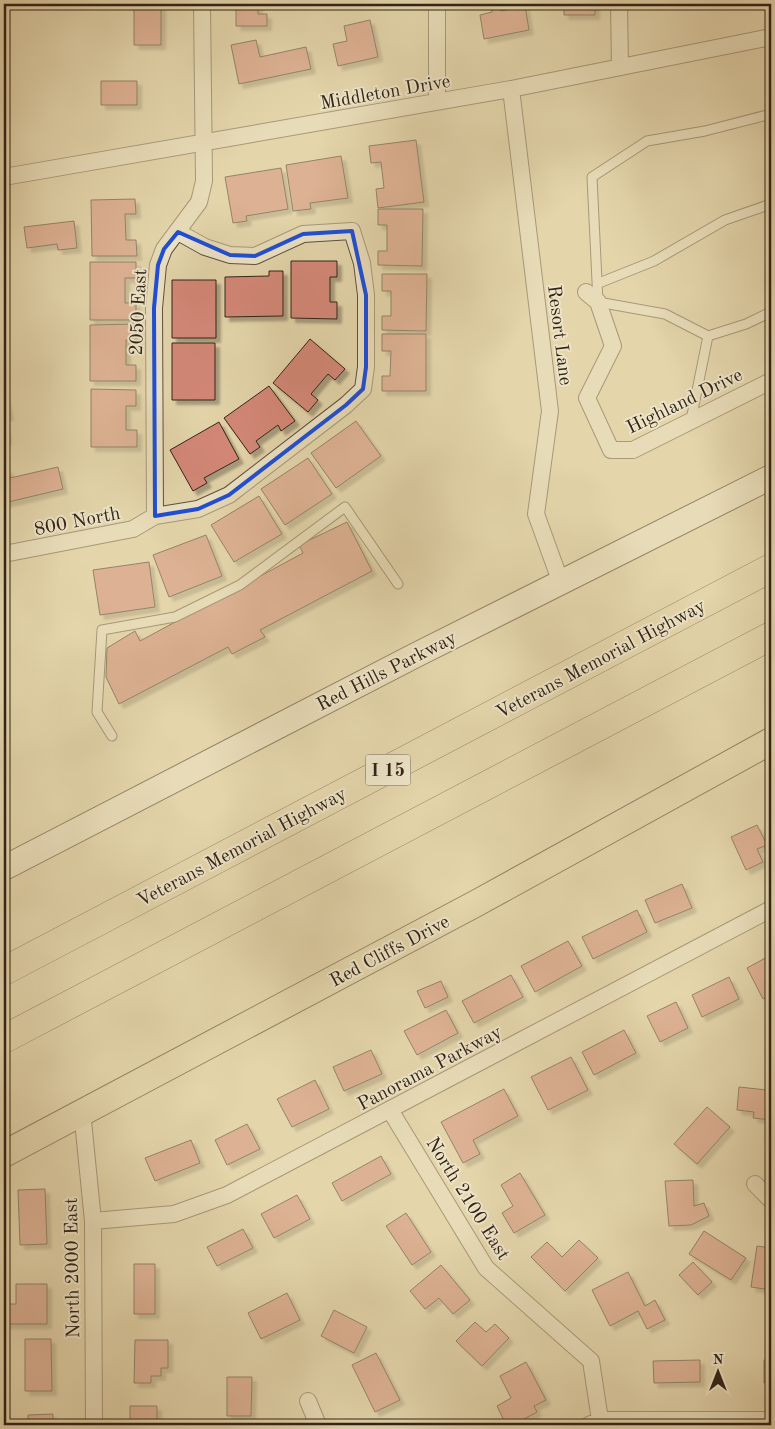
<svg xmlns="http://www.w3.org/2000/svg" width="775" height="1429" viewBox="0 0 775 1429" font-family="'Old Standard TT',serif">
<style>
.building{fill:#d48878;stroke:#312317;filter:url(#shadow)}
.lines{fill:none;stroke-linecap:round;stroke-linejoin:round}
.service-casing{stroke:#5e503c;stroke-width:11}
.minor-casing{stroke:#5e503c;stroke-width:18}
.secondary-casing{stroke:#312317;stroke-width:26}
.primary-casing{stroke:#312317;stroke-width:28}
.motorway-casing{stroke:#312317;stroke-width:29}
.service{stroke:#ede4c8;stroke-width:9}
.minor{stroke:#ede4c8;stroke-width:16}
.secondary{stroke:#ede4c8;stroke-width:24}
.primary{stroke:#e4d5ab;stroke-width:26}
.motorway{stroke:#e4d5ab;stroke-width:28}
.marked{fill:none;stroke:#1d4ed8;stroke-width:4;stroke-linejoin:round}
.labels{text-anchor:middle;stroke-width:4;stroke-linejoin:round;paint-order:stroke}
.shield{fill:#ede4c8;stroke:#695d4c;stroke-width:1}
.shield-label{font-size:18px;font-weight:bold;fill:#312317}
.street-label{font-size:19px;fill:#312317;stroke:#ede4c8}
</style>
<defs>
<filter id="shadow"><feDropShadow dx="4.5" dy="4.5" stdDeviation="1" flood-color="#0004"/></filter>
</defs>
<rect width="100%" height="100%" fill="#e4d5ab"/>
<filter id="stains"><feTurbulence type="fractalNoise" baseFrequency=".004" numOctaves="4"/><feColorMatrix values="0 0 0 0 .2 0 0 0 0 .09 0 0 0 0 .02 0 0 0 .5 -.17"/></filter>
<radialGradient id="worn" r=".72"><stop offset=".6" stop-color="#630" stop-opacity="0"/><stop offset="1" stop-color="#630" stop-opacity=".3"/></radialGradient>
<path class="building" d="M134,4h27v41h-27z
M236,4h22v10h9v12h-31z
M500,4l1,7 24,-5 4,24 -45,9 -4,-24 12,-3 -1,-7z
M564,4h31v11h-31z
M370,20l8,37 -40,9 -5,-22 14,-3 -3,-15z
M256,40l4,17 46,-10 5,22 -72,15 -8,-39z
M101,81h36v24h-36z
M416,140l8,62 -46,6 -2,-19 8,-1 -3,-26 -10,1 -2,-17z
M341,156l7,42 -38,5 1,6 -18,2 -7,-46z
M281,168l7,41 -42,7 1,5 -14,2 -8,-46z
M135,199l1,15h-11l1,26h10l1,16h-45l-1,-56z
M378,209h45l-1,57 -44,-1v-14h9v-26h-9z
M74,221l3,27 -19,2 -1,-6 -30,4 -3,-21z
M291,261h46v16h-7v25h7v17l-46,-1z
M90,262h46v16h-11v25h11v17h-46z
M269,271h14v45l-58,1v-40l44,-1z
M382,274h45l-1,57 -44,-1v-14h9v-25h-9z
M172,280h44v58h-44z
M136,324v16h-10v25h10v16h-46v-56z
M382,334h44v57h-44v-15h8l1,-25h-9z
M310,339l35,30 -10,11 -7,-6 -17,20 7,6 -10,12 -35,-29z
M172,343h43v57h-43z
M269,386l26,35 -14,10 -3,-6 -22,16 4,6 -10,7 -26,-36z
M91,389l45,1v16h-10v24h11v17h-46z
M4,393l5,23 -5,1z
M4,418l3,22h-3z
M356,421l25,35 -45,32 -25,-35z
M219,422l20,37 -35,19 3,5 -14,8 -23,-41z
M308,458l24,36 -47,31 -24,-36z
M58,467l5,22 -59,14v-33l4,-1 2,9z
M259,496l23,38 -48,28 -23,-37z
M347,522l25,49 -112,59 5,7 -33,17 -4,-7 -109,57 -13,-27 1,-29 28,-17 5,10 163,-88 -4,-8z
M206,535l16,41 -53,21 -16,-42z
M149,562l6,45 -55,8 -7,-45z
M757,825l10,20 -10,4 6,13 -17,8 -15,-33z
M682,884l10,24 -37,15 -10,-23z
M637,910l10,22 -54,27 -11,-22z
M568,941l14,25 -47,26 -14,-26z
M771,955v40l-8,4 -16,-31z
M511,975l12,22 -49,26 -12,-22z
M729,977l10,22 -37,18 -10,-22z
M441,981l7,16 -23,11 -8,-17z
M676,1002l12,26 -28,14 -13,-26z
M446,1010l12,23 -41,22 -13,-24z
M624,1030l12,23 -42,22 -12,-23z
M371,1050l11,24 -38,17 -11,-24z
M571,1057l17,33 -40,20 -17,-33z
M769,1073h2v47l-18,-2 1,-6 -17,-2 2,-23 28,3z
M315,1080l14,29 -37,18 -15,-28z
M504,1089l14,27 -45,24 7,14 -17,9 -22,-41z
M707,1107l23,20 -33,37 -23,-20z
M247,1124l13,25 -33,16 -12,-25z
M191,1140l9,23 -45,18 -10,-23z
M381,1156l10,18 -49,27 -10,-18z
M520,1173l25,42 -31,18 -12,-20 11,-7 -12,-21z
M693,1180l1,26 10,-3 5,13 -18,9 -22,1 -4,-45z
M45,1189l2,55 -27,1 -2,-55z
M297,1195l13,24 -36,19 -13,-24z
M406,1213l25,39 -19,13 -26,-39z
M243,1229l10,19 -36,18 -10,-19z
M704,1231l42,27 -15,22 -42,-26z
M579,1240l19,18 -33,33 -34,-34 16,-15 15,15z
M757,1246l14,2v42l-20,-3z
M693,1262l19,20 -14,13 -19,-20z
M134,1264h21v50h-21z
M441,1265l29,35 -17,14 -14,-16 -14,11 -15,-18z
M628,1272l17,34 10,-6 10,20 -18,9 -9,-18 -28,15 -18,-36z
M16,1284h31v40h-43v-20h12z
M287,1293l13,27 -39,19 -13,-26z
M334,1310l33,17 -13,26 -33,-17z
M475,1322l11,10 9,-8 14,14 -27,28 -26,-25z
M25,1339h26l1,52h-27z
M135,1340h33v28h-7v8h-10v7h-17z
M376,1353l24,47 -25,12 -23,-47z
M700,1360v22l-46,1 -1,-22z
M764,1360h7v23h-7z
M526,1362l20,38 -12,6 3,6 -24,13h-7l-9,-19 14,-8 -11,-22z
M227,1377h25l-1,39h-24z
M130,1406h27v19h-27z
M53,1414v11h-25v-10z"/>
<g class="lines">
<defs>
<path id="service" d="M771,114l-66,17 -58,10 -55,36 6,125 67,12 43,22 38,-12 25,-12
M599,283l55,-22 71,-41 46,-16
M691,420l17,-84
M112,736l-15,-24 5,-82 73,-13 65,-32 105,-78 53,77"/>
<path id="minor" d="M437,4v98
M619,4l1,63
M511,89l39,322 -14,103 25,69
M4,177l507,-88 260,-52
M586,292l12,10 15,44 -26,52 24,52h22l138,-69
M155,516l-1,-208 4,-43 6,-16 35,-47 5,-21 -2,-177
M4,554l129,-25 22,-13 43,-7 31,-14 117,-90 17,-16 3,-22v-72l-4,-32 -10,-32 -49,3 -48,22 -25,-1 -25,-8 -27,-15
M390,1110l96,158 105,93 9,59
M82,1111l11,110 1,204
M755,1184l16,16
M93,1221l81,-7 53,-19 544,-286
M308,1401l10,24
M589,1425l11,-5h171"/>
<path id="secondary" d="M4,868l412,-213 355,-178"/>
<path id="primary" d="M4,1154l471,-250 296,-163"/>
<path id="motorway" d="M4,971l767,-403
M4,1039l767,-403"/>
</defs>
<use href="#service" class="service-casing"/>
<use href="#minor" class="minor-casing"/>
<use href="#secondary" class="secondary-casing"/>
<use href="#primary" class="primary-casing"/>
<use href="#motorway" class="motorway-casing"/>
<use href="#service" class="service"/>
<use href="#minor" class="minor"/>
<use href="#secondary" class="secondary"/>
<use href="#primary" class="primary"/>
<use href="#motorway" class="motorway"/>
</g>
<path d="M0 0H775V1429H0ZM352,231l14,64v72l-3,22 -17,16 -117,90 -31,14 -43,7 -1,-208 4,-43 6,-16 14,-17 52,23 25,1 48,-22z" fill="#e4d5ab" fill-opacity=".55" fill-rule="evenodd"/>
<path class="marked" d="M352,231l14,64v72l-3,22 -17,16 -117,90 -31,14 -43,7 -1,-208 4,-43 6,-16 14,-17 52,23 25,1 48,-22z"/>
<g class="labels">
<rect class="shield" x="365.5" y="754.5" width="45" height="31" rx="4"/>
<g class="shield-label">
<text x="388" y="776">I 15</text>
</g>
<g class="street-label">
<text transform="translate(385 91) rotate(-10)" y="7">Middleton Drive</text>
<text transform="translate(137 312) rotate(-87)" y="7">2050 East</text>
<text transform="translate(561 335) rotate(83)" y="7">Resort Lane</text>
<text transform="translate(684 400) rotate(-26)" y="7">Highland Drive</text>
<text transform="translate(77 520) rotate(-11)" y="7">800 North</text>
<text transform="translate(600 658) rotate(-28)" y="7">Veterans Memorial Highway</text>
<text transform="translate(386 670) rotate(-27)" y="7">Red Hills Parkway</text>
<text transform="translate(241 846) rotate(-28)" y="7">Veterans Memorial Highway</text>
<text transform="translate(389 950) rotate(-28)" y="7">Red Cliffs Drive</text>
<text transform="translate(429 1067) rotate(-28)" y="7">Panorama Parkway</text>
<text transform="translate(469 1198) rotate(58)" y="7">North 2100 East</text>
<text transform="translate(71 1268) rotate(-91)" y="7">North 2000 East</text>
</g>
</g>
<rect width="775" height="1429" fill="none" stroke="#e4d5ab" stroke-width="20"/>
<rect x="5" y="5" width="765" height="1419" fill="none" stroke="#312317" stroke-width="2.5"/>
<rect x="10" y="10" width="755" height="1409" fill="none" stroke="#312317"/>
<g transform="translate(718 1372)" stroke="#ede4c8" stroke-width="4" paint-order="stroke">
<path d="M0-4L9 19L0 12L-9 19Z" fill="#312317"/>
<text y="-8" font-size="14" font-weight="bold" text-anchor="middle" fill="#312317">N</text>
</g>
<rect width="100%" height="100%" filter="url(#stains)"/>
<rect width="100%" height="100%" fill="url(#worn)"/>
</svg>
